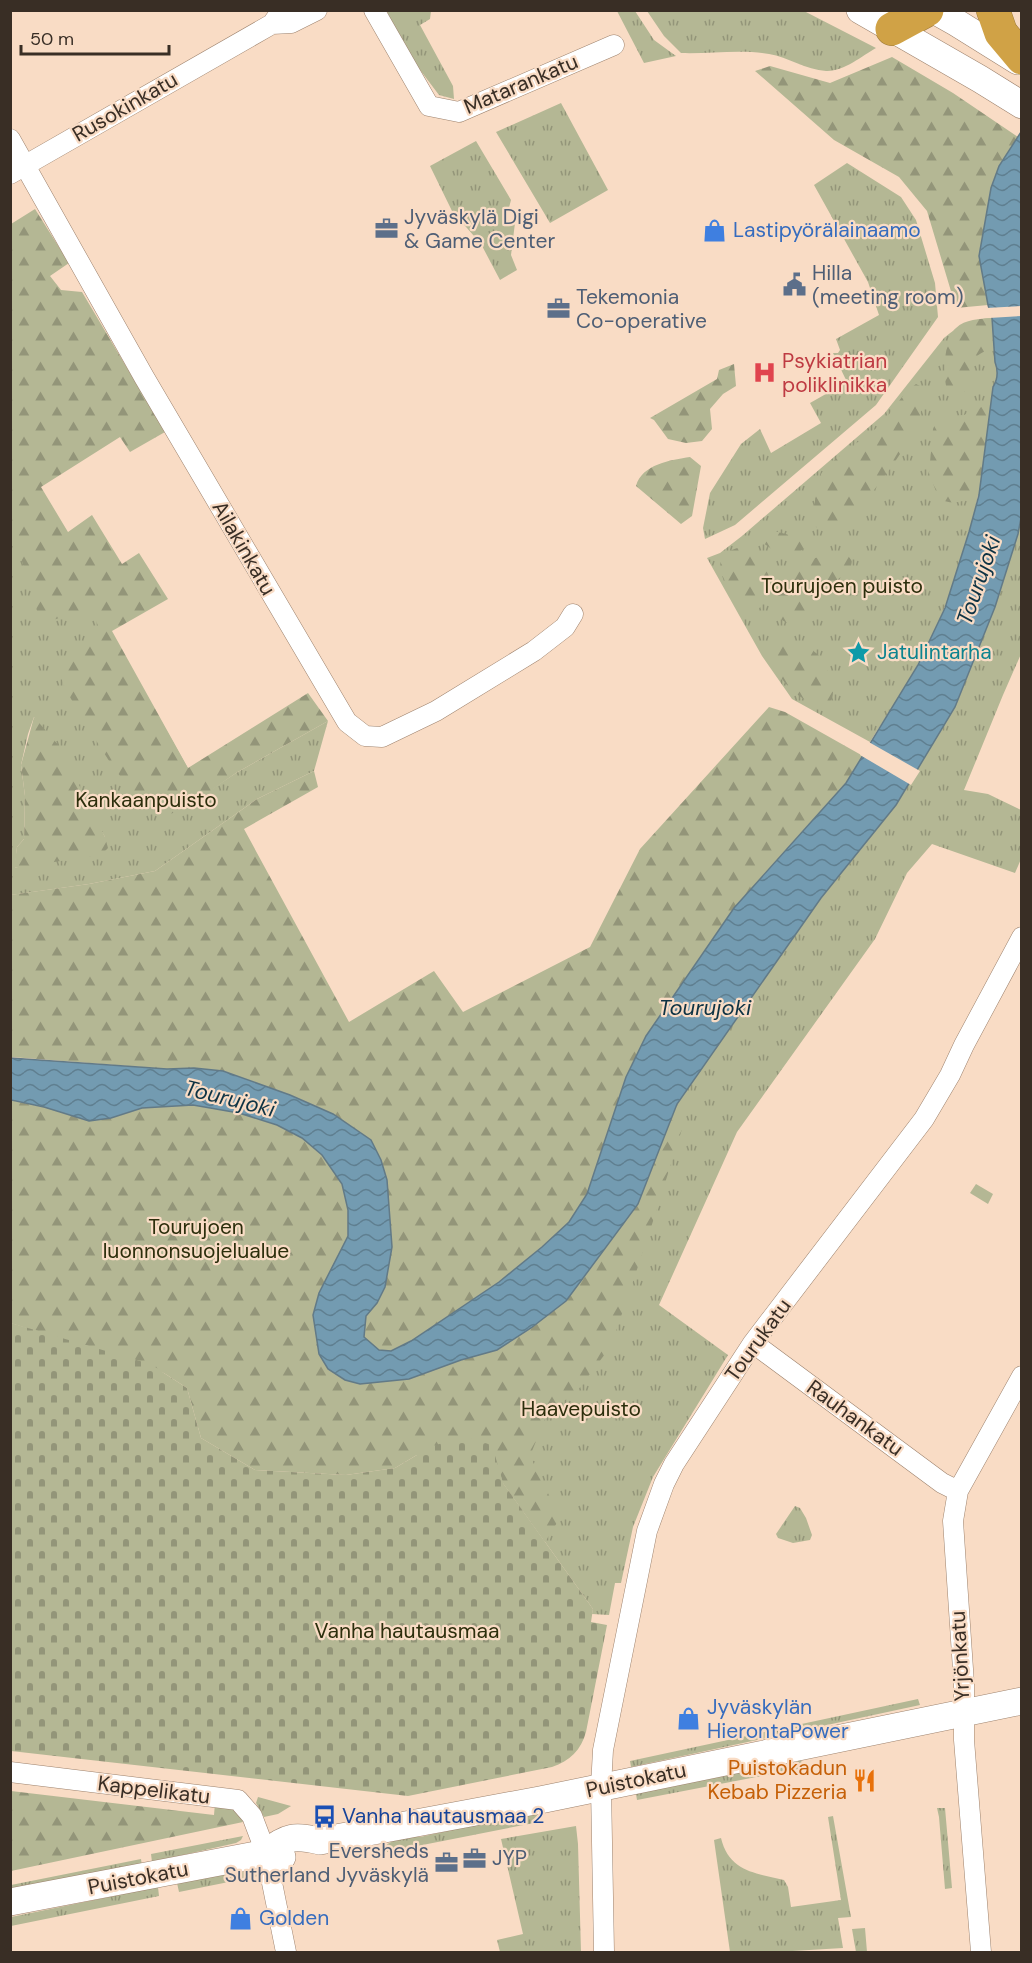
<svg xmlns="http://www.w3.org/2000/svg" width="1032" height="1963" viewBox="0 0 1032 1963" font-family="'DM Sans',sans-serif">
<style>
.grass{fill:url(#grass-tufts);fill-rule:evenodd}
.forest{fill:url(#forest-firs)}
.cemetery{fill:url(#cemetery-stones)}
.garden{fill:#b4b794}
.water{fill:url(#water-waves);stroke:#627a87;stroke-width:1.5}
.pier{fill:#f9dcc5}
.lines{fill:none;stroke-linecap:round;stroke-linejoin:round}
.minor-casing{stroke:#9d826d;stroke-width:21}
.secondary-casing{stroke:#9d826d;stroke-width:28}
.motorway-casing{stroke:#9b793a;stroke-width:34}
.minor{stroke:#fff;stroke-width:20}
.secondary{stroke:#fff;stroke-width:27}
.motorway{stroke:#d0a246;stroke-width:33}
.labels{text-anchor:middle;stroke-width:4.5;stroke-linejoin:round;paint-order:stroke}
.street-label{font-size:21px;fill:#392e25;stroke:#f9dcc5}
.service-label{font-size:21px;fill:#4e5e75;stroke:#f9dcc5;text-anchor:start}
.shop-label{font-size:21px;fill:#366cbe;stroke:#f9dcc5;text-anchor:start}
.health-label{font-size:21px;fill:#be3a42;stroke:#f9dcc5;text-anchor:start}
.park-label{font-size:21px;fill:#2c2e0c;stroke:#f9dcc5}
.culture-label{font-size:21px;fill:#0d838f;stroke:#f9dcc5;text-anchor:start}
.food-label{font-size:21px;fill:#c56008;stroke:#f9dcc5;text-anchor:end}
.transit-label{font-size:21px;fill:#164399;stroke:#f9dcc5;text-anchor:start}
.water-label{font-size:22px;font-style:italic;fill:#0e3344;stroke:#f9dcc5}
</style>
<defs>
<pattern id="grass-tufts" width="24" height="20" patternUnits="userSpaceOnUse" patternTransform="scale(1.5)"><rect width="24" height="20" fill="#b4b794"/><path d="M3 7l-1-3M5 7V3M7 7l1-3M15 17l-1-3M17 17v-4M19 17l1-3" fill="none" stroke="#939579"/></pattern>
<pattern id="forest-firs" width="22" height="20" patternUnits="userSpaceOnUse" patternTransform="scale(1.5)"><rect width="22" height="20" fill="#b4b794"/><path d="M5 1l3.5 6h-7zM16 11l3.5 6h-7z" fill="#939579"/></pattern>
<pattern id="cemetery-stones" width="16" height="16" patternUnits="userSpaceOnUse" patternTransform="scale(1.5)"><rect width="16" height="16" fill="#b4b794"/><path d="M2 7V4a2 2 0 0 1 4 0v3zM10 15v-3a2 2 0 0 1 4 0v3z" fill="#939579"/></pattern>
<pattern id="water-waves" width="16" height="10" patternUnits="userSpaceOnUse" patternTransform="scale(1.5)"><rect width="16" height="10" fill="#739bb1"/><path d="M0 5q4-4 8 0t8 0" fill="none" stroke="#5f7f90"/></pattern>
</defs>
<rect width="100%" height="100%" fill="#f9dcc5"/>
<path class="grass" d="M387,11h44l-1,8 -10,6 33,61 1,13 -15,-4 -40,-53z
M617,11h18l19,29 22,16 -32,7z
M647,11h157l72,37c-14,8 -33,24 -50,23 -20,-1 -38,-14 -57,-17 -28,-5 -59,0 -88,-1l-17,-17z
M561,103l47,87 -58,33 -54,-91z
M476,141l35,59 -5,19 9,4 -4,32 6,15 -17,10 -19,-36 -29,-33 -22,-45z
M847,163l54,34 15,23 19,63 3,34 -62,88 -141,120 -30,14 -2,-11 7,-35 31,-49 19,-15 11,24 50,-30 -11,-20 37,-21 -14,-29h5l2,-3 -4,-11 43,-24 -11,-33 -54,-97z
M992,318l3,44c3,8 3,18 -2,25 -7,95 -29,193 -75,277 -14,27 -32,52 -48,78l-78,-43 -30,-43 -55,-98 13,-5 22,-17 142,-122 60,-76c15,-13 28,-19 48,-20z
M10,438l101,194 92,163 33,-22 92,-52 -14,50 -57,28 -102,72 -66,13 -78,11zM34,717l71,120 -90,31 2,-21 7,-8 1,-43 -4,-31 7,-31z
M1021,518v136l-18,41 -39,95 24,4 33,16v49l-6,14 -83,-29 -25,29 -32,66 -138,193 -78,173 69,50 -75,122 -20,50 -12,56h-6l-6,32 -17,-1 1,-5 -90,-126 -492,-160 -1,-223 451,260 36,-10 141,-146 39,-100 144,-206 75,-93 59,-98 40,-100 23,-73z
M795,1506l5,2 6,10 6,17 -2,5 -17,3 -15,-5 -2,-4z
M918,1699l2,6 -289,62 -1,-6z
M801,1760l2,8 -166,32 -1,-6z
M258,1797l33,9 -13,8 -14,3 -8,-14z
M937,1808h8l7,80 -7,1 -6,-72z
M537,1814l2,8 -152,30 -1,-7c12,-7 20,-12 34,-8l82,-18z
M833,1816l18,101 -13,1 5,30 -67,4h-46l-16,-112 7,-2c8,34 35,35 63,42l4,7 3,20 50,-7 -13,-83z
M576,1826l2,18 3,108h-81l-3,-12 26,-6 -22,-95z
M243,1836l-2,4 -5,3 -84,19 -1,-8z
M141,1859l1,7 -131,26v-7z
M250,1868l9,8 -80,16 -2,-9z
M158,1887l1,9 -148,30v-9z
M865,1928l2,24h-11l-4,-23z"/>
<path class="forest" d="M892,57l61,36 65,44 -19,29 -7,22 -13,68 9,49 -32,3 -29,-97 -28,-34 -65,-37 -79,-69 15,-5 60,17z
M35,209l34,54 -19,13 11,14 21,2 83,140 -35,20 -10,-15 -79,50 27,45 24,-17 30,49 17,-11 29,46 -56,32 76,137 120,-75 20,28 -92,52 -53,37 -20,6 -21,-11 -31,-41 -31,-49 -15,-27 -9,-25 24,-18 21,-12 -9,-22 -24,4 -27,9 -30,-99v-301z
M992,318l3,31c-46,6 0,50 -47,43 -6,-13 -4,-54 8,-64 9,-9 24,-9 36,-10z
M734,364l2,22 -13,8 -13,15 2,20 -10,12 -16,2 -18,-4 -14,-19 -4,-2 67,-39 2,-9z
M916,384l6,3c0,11 0,23 -3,33 -5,19 -66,104 -84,110 -8,3 -15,1 -21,-5 0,-12 1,-36 5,-47 5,-15 49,-41 63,-55 12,-13 19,-29 34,-39z
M992,402l-13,93c-15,6 -25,11 -40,4l-10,-26 4,-44 4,-9 7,-3 20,-2z
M690,457l11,9 -9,50 -11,8 -45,-38c6,-22 35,-26 54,-29z
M763,528l45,12v6l-9,6 -17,4 -22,-15 -3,-6 2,-5z
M742,547c10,3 18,7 24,16 7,12 0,44 -12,50 -11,-2 -15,-10 -21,-19 -14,-20 -23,-41 9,-47z
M841,554l7,2 4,4c-2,19 -14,13 -21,28 -5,11 -11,26 -23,34 -10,7 -31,1 -32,-13 -1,-7 3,-16 5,-22 2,-6 4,-13 8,-17 12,-13 37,-13 52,-16z
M781,638c12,3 26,7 35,15 9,7 29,49 7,52 -21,2 -65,-41 -49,-66z
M769,707l16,5 78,44 -17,27 -112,125 -88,128 -20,41 -39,117 -18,28 -27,25 -43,35 -88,59 -20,10 -12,-1 -15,-13 2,-21 11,-13 -6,-163 -38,-26 -43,-19 -67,-24 -29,-3 -27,1 -156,-12 -1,-162 79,-11 66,-13 102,-72 57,-28 4,16 -74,42 105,193 85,-51 29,41 127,-65 50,-98z
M34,717l26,30 45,90 3,11 -7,7 -87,13 3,-21 7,-8 1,-43 -4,-31z
M10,1100l34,7 67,11 31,-10 51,-3 46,8 38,12 25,13 20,17 20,29 6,26v26l-35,79 6,39 41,30 49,-5 52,-19 36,-10 34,-22 35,-27 72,-97 33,-85 11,10 -34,108 -37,109 -33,44 -31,24 -17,42 30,62 -15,24 -42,-59 -11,-38 -60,1 -37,22 -49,7 -91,-5 -54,-32 -14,-50 -37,-24 -139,-41z
M12,1779l-1,12 203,24 1,-12c13,2 23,7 28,19l-232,49 -1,-91z"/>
<path class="cemetery" d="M11,1323l139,41 37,24 14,50 54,32 91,5 49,-7 37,-22 33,-9 27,8 11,38 90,126 -2,13 16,3 -21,107c-5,18 -16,29 -34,35l-144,29 -397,-45z"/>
<path class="garden" d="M976,1184l17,10 -5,10 -18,-11z"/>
<path class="water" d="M1021,132v386l-3,16 -23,73 -40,100 -59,98 -75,93 -144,206 -39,100 -72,97 -35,27 -34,22 -36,10 -52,19 -49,5 -15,-4 -17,-11 -9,-15 -6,-39 6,-22 29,-57v-26l-6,-26 -20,-29 -20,-17 -25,-13 -38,-12 -46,-8 -51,3 -31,10 -22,3 -45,-14 -33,-7v-42l156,11 27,-1 29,3 67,24 43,19 38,26 10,20 6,20 5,67 -7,40 -8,16 -11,13 -2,21 15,13 12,1 20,-10 88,-59 43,-35 27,-25 18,-28 39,-117 20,-41 88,-128 112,-125 72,-118 27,-57 24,-76 10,-37 14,-108c5,-8 5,-17 2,-25l-3,-44 -4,-13 -9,-49 12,-68 8,-22z"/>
<path class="pier" d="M1021,306v10l-32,2 -3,-10z
M867,741l53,30 -9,14 -51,-30z"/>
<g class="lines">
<defs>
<path id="minor" d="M374,10l55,96 30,6 155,-67
M272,24l19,-1 26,-13
M10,139l134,238 203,345 18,14 17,1 54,-26 98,-60 31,-24 8,-13
M10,174l262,-150 10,-14
M753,1343l189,140 16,8
M10,1772l228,28 14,16 14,37 20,99
M604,1952l-3,-165 2,-37 44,-219 17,-47 10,-20 79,-121 171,-224 26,-44 14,-30 58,-108
M981,1952l-17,-212v-56l-11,-163 5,-30 64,-115"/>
<path id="secondary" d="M860,10l120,69 42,26
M934,10l23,13 61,38
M266,1853c20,-17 29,-18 54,-12l220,-41 482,-99
M10,1902l256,-49 16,4"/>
<path id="motorway" d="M993,10l8,23 21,25
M892,29l35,-19"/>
</defs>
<use href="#minor" class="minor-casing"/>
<use href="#secondary" class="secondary-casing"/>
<use href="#motorway" class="motorway-casing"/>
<use href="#minor" class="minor"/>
<use href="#secondary" class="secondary"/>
<use href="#motorway" class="motorway"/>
</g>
<defs>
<symbol id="office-bare" viewBox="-9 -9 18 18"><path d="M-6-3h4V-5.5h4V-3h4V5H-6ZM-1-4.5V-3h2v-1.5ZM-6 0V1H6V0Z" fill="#5c6f8a" stroke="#f9dcc5" stroke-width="2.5" paint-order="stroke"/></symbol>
<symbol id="shop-bare" viewBox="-9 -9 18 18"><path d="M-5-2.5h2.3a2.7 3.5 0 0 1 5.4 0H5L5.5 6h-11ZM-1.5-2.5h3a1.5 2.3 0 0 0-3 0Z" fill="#3f7fe0" stroke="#f9dcc5" stroke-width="2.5" paint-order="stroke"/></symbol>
<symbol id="civic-bare" viewBox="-9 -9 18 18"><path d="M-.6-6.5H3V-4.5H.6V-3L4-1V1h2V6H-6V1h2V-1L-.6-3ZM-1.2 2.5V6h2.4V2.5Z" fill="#5c6f8a" stroke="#f9dcc5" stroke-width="2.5" paint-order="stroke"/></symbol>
<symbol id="hospital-bare" viewBox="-9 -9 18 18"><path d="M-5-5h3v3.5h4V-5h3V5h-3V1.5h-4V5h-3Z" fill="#e0444e" stroke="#f9dcc5" stroke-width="2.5" paint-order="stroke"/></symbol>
<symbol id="sight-bare" viewBox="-9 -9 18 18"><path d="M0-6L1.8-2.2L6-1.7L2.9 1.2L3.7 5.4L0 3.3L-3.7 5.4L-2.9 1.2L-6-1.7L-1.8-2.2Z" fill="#0f9aa8" stroke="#f9dcc5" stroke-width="2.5" paint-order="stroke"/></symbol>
<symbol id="restaurant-bare" viewBox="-9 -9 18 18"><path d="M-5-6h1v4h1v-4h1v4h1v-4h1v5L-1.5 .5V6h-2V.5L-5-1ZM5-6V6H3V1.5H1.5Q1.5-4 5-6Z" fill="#e8710a" stroke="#f9dcc5" stroke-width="2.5" paint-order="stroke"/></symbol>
<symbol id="bus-bare" viewBox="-9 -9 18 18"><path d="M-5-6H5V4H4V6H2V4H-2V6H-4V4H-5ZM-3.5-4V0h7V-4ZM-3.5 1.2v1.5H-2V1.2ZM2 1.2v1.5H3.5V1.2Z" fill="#1a4fb4" stroke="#f9dcc5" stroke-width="2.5" paint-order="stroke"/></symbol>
</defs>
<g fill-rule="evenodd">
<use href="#office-bare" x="370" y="212" width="33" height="33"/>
<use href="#shop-bare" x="698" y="214" width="33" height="33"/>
<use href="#civic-bare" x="778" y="268" width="33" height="33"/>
<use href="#office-bare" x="542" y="292" width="33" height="33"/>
<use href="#hospital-bare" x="748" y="356" width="33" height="33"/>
<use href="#sight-bare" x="842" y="636" width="33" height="33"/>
<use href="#shop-bare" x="672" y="1702" width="33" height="33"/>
<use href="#restaurant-bare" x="848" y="1764" width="33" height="33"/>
<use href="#bus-bare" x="308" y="1800" width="33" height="33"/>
<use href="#office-bare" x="458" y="1842" width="33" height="33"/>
<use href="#office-bare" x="430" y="1846" width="33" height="33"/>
<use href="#shop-bare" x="224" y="1902" width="33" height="33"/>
</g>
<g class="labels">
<g class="street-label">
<text transform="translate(521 84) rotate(-23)" y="7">Matarankatu</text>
<text transform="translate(125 107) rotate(-30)" y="7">Rusokinkatu</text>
<text transform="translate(244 548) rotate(60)" y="7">Ailakinkatu</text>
<text transform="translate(758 1340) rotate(-54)" y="7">Tourukatu</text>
<text transform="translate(855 1418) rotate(36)" y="7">Rauhankatu</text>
<text transform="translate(960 1656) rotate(-93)" y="7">Yrjönkatu</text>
<text transform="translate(636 1780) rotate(-12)" y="7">Puistokatu</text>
<text transform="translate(154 1790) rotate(7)" y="7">Kappelikatu</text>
<text transform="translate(138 1878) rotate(-11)" y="7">Puistokatu</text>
</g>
<g class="service-label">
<text x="404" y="224">Jyväskylä Digi<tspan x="404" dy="24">&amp; Game Center</tspan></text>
<text x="812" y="280">Hilla<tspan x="812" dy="24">(meeting room)</tspan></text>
<text x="576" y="304">Tekemonia<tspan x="576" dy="24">Co-operative</tspan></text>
<text x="429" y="1858" text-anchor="end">Eversheds<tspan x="429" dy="24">Sutherland Jyväskylä</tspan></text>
<text x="492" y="1865">JYP</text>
</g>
<g class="shop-label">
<text x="733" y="237">Lastipyörälainaamo</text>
<text x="707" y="1714">Jyväskylän<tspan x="707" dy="24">HierontaPower</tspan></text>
<text x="259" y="1925">Golden</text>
</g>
<g class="health-label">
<text x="782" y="368">Psykiatrian<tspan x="782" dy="24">poliklinikka</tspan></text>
</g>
<g class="park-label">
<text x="842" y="593">Tourujoen puisto</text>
<text x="146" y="807">Kankaanpuisto</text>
<text x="196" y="1234">Tourujoen<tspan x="196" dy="24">luonnonsuojelualue</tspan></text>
<text x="581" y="1416">Haavepuisto</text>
<text x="407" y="1638">Vanha hautausmaa</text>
</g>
<g class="culture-label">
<text x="877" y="659">Jatulintarha</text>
</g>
<g class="food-label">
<text x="847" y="1775">Puistokadun<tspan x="847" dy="24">Kebab Pizzeria</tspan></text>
</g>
<g class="transit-label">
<text x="342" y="1823">Vanha hautausmaa 2</text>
</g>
<g class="water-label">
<text transform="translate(978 580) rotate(-71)" y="8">Tourujoki</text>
<text x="705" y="1015">Tourujoki</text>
<text transform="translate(230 1098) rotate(14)" y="8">Tourujoki</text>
</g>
</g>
<rect width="1032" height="1963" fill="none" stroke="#392e25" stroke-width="24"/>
<path d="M21 45v9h148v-9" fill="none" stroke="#392e25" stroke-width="3"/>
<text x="30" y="45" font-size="18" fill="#392e25" stroke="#f9dcc5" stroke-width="4.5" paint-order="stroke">50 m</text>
</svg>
